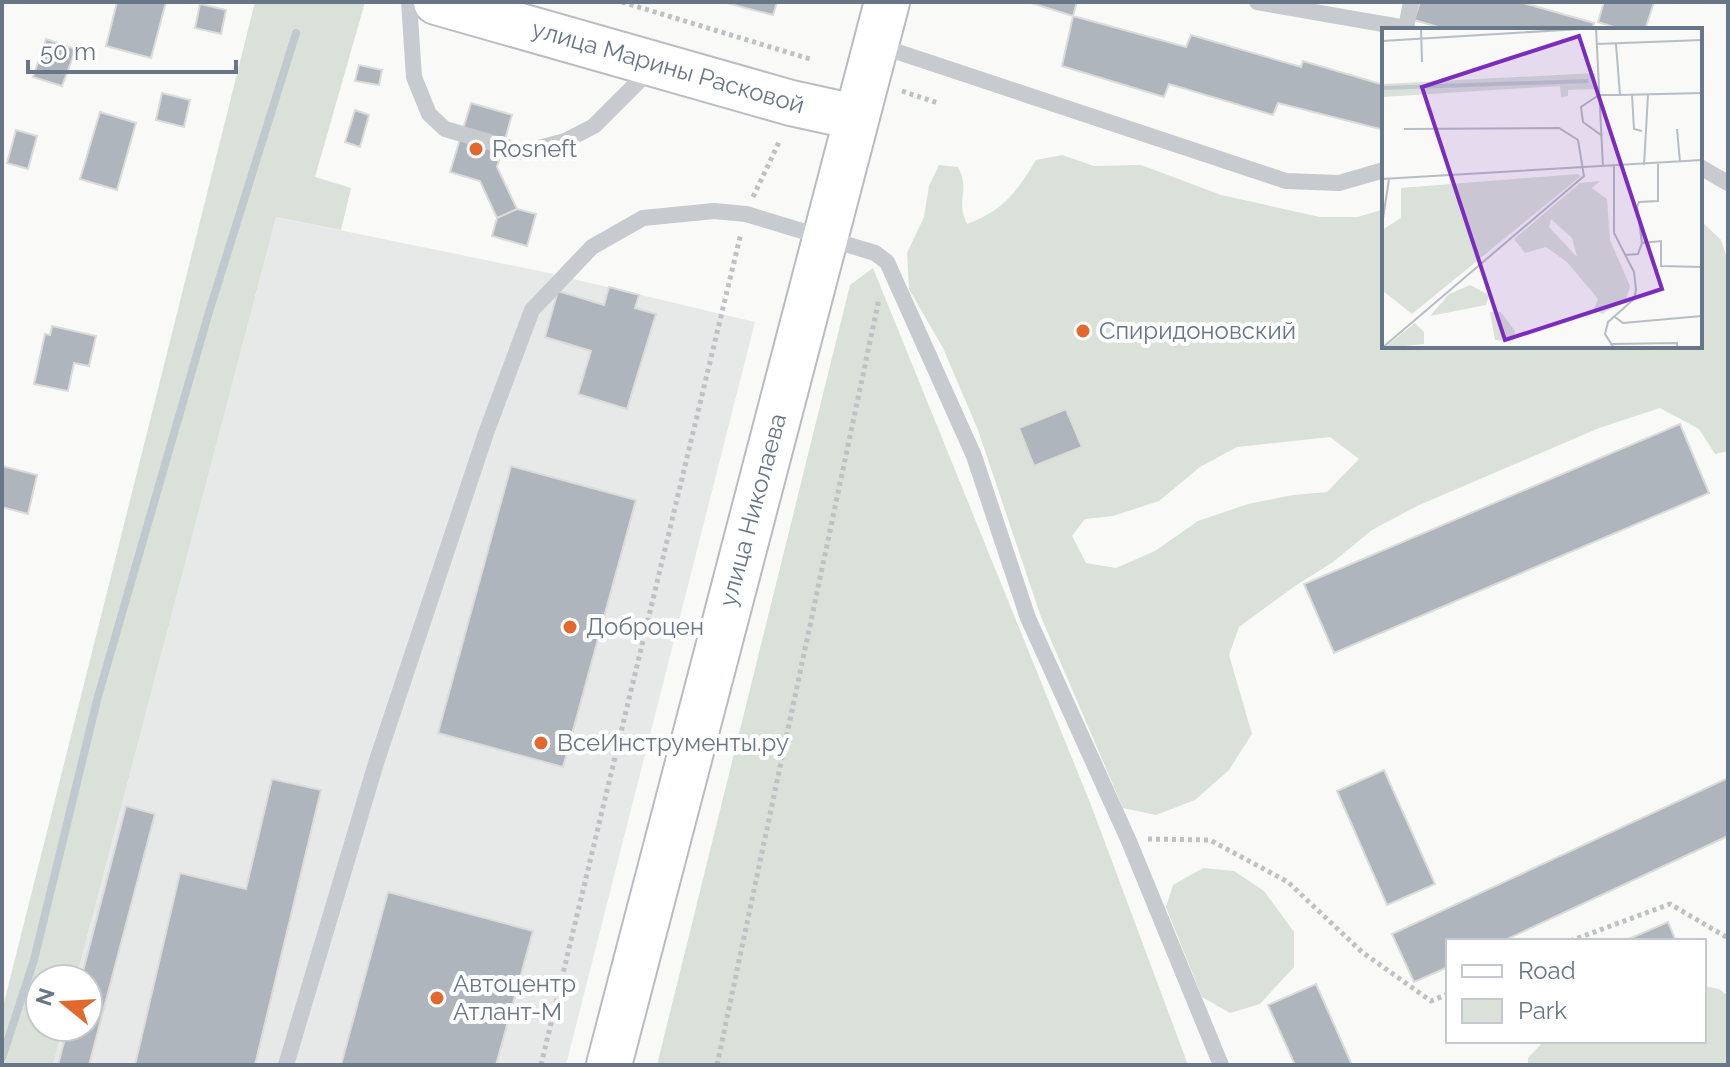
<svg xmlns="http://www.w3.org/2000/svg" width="1730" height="1067" viewBox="0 0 1730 1067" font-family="Raleway,sans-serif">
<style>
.built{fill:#e7e8e8}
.green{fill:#dae1d8;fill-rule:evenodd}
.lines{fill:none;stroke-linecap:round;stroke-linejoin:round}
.stream{stroke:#c0c9ce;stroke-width:8}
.building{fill:#aeb5bc;stroke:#dbdbd9;stroke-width:2}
.secondary-casing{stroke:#b9bec3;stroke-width:48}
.primary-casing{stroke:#b8bcc0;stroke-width:48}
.path{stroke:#bfc1c4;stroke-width:5;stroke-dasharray:4 4;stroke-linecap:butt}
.lane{stroke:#c7cace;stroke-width:16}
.secondary{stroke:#fff;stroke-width:44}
.primary{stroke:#fff;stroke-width:44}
.poi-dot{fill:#e3682e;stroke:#fff;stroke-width:3}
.labels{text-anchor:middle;stroke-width:8;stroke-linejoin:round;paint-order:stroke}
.street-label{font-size:24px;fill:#687788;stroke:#fff}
.poi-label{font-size:24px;fill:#687788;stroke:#fff;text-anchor:start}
.inset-river{fill:none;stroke:#c0c9ce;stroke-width:4}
.inset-road{fill:none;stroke:#b6bdc4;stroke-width:2}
.view{fill:#7b2cbf;fill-opacity:0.15;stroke:#7b2cbf;stroke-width:4}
.inset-edge{fill:none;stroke:#687788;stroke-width:4}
</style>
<rect width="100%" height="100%" fill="#f9f9f7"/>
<path class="built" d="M276,217l268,55 211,50 -189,743h-513l10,-38h25v-48h-12z"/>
<path class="green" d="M255,2h110l-50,175 36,11 -10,42 -65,-13 -200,762h-36v48h23l-10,38h-51v-54z
M1062,155l32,11 47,-1 80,30 99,22h38l26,-8v137h316v-126l21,20 7,21v190l-13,3 -16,-25 -39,-21 -61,20 -182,78 -45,24 -39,32 -38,24 -56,41 -10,28 23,79 -23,36 -34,30 -39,15 -33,-7 -82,-191 -63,-187 -35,-82 -34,-59 -2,-36 17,-36 5,-31 10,-21 19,2c13,24 -3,32 9,57 36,-13 49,-31 69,-64zM1330,437l29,22 -32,33 -34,3 -45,9 -50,17 -43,30 -39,17 -30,-5 -14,-27 13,-17 28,-3 46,-15 41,-34 37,-20z
M873,268l218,537 97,260h-531l193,-780z
M1203,868l31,3 30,20 30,41v35l-34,37 -30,9 -28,-16 -36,-90 7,-22z
M1704,986l15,3 9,7v69h-200v-7l16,-17h160z"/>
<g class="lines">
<path class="stream" d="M2,1058l32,-98 63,-260 112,-388 87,-279"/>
</g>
<path class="building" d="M117,2h49l-15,56 -45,-12z
M723,2h54l-4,13z
M1028,2h49l-4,14z
M1420,2h100l74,21 -2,7h-143l-35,-10z
M1604,2h50l-9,28h-21l-26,-8z
M200,4l26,6 -5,24 -26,-6z
M1073,16l113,31 5,-12 110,32 2,-6 81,24v45l-106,-27 -5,12 -104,-31 -5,13 -102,-31z
M46,39l30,10 -14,37 -29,-9z
M359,65l23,5 -3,15 -24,-4z
M162,93l28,7 -6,27 -28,-7z
M471,103l41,12 -15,52 20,42 -20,9 -17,-37 -30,-9z
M355,110l14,5 -9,32 -15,-5z
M100,112l36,11 -19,67 -37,-11z
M16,130l21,6 -9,33 -21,-6z
M517,209l19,5 -9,32 -35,-10 5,-18z
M609,287l30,8 -4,13 21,6 -29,95 -49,-15 13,-43 -46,-14 13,-46 46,14z
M52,326l44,10 -7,30 -15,-3 -6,28 -34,-7 11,-50 5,1z
M1066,409l16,38 -48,19 -15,-38z
M1680,424l29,69 -375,160 -30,-69z
M2,466l35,9 -9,39 -26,-7z
M511,466l125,34 -73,267 -125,-34z
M1384,770l51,114 -48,21 -50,-114z
M1728,778v58l-225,105h-55v26l-34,15 -22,-48z
M272,779l49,11 -66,275h-120l45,-192 66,16z
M126,806l29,8 -66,251h-31l10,-38h20v-48h-7z
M388,892l145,39 -37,134h-155z
M1668,922l8,19h-52z
M1316,984l36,81h-57l-27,-60z"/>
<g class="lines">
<defs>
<path id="secondary" d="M436,2l355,101 64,14"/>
<path id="primary" d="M609,1065l278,-1063"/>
</defs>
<use href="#secondary" class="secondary-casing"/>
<use href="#primary" class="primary-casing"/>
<path class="path" d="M622,2l188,57
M902,91l36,12
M753,197l27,-57
M1148,839l62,1 78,42 74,70 69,49 17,-7
M1570,941l100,-37 58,34
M541,1065l200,-832
M717,1065l162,-766"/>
<path class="lane" d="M409,2l5,75 15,37 16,15 79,23 41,-11 29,-15 59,-59
M1257,2l149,26
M1408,30l-2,-2 5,-26
M877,45l409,136 53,2 45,-13
M1700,167l28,16
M286,1065l90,-302 110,-330 46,-123 60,-63 51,-29 71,-7 32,3 129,39 12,9 87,194 54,162 100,221 93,226"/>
<use href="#secondary" class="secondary"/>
<use href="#primary" class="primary"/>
</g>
<g class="poi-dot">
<circle cx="476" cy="149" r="8"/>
<circle cx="1083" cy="331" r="8"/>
<circle cx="570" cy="627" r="8"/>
<circle cx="541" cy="743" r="8"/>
<circle cx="437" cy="998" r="8"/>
</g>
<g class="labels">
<g class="street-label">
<text transform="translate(668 67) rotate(16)" y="8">улица Марины Расковой</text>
<text transform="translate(753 510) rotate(-75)" y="8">улица Николаева</text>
</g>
<g class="poi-label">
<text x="492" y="157">Rosneft</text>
<text x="1099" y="339">Спиридоновский</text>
<text x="586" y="635">Доброцен</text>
<text x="557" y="751">ВсеИнструменты.ру</text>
<text x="453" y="992">Автоцентр<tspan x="453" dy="28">Атлант-М</tspan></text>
</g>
</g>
<g transform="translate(1382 28)">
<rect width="320" height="320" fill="#f9f9f7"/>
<path d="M213,45l2,16 -29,1v6l-7,1 -1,-11 -178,11v-13zM196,146l3,2 -169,138 -30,-24v-60l19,-12v-30zM218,153l-8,7 15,11 3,41 20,46 -4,14 -24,14 -8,-5 4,-10 -31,-37 -21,-15 -21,6 -11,-14 66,-56zM169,191l21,19 5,19 -28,-30zM88,257l19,10 -3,10 -56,11 19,-22zM108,284h11l14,19 -2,10 -18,-1zM33,295l9,9v12l-40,4z" fill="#dae1d8" fill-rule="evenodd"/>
<path class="inset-river" d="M0,60l206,-7"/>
<path class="inset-road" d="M39,0l1,34M214,0l7,139M0,13l214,-13M215,16l105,-4M238,67l82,-2M250,67l2,34 8,2M295,101l3,33M219,107l-18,-13 -2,-15 18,-12h21l-4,-51M262,137l4,-70M0,151l320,-19M0,197l7,-46M260,215l-5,-36 2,-5 19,-1v-37M243,227l13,-1 4,-11 19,-2v25l41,1M233,289l8,6 79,-7M228,316l67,-1v5M0,320l202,-172 -6,-36 -19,-12 -155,1M232,320l-9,-14 3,-12 26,-23 2,-9 -2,-18 -20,-39v-67"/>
<path class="view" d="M197,8l83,253 -157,51 -83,-253z"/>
<rect width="320" height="320" class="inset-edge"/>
</g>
<rect width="1730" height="1067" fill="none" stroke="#687788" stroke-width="8"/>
<rect x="1446" y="939" width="260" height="104" fill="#ffffff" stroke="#c3c9cf" stroke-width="2"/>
<rect x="1462" y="965" width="40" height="12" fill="#ffffff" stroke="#c3c9cf" stroke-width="2"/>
<text x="1518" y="979" font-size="24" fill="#687788">Road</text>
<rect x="1462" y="999" width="40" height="24" fill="#dae1d8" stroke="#c3c9cf" stroke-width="2"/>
<text x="1518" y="1019" font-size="24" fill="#687788">Park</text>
<g transform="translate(64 1003) rotate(288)"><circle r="38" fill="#ffffff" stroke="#c3c9cf" stroke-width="2"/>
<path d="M0-6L14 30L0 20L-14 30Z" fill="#e3682e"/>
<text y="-12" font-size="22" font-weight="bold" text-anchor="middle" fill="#687788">N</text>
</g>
<path d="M28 60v12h208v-12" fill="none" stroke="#687788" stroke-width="4"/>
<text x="40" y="60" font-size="24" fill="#687788" stroke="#ffffff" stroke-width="6" paint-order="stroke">50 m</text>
</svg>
